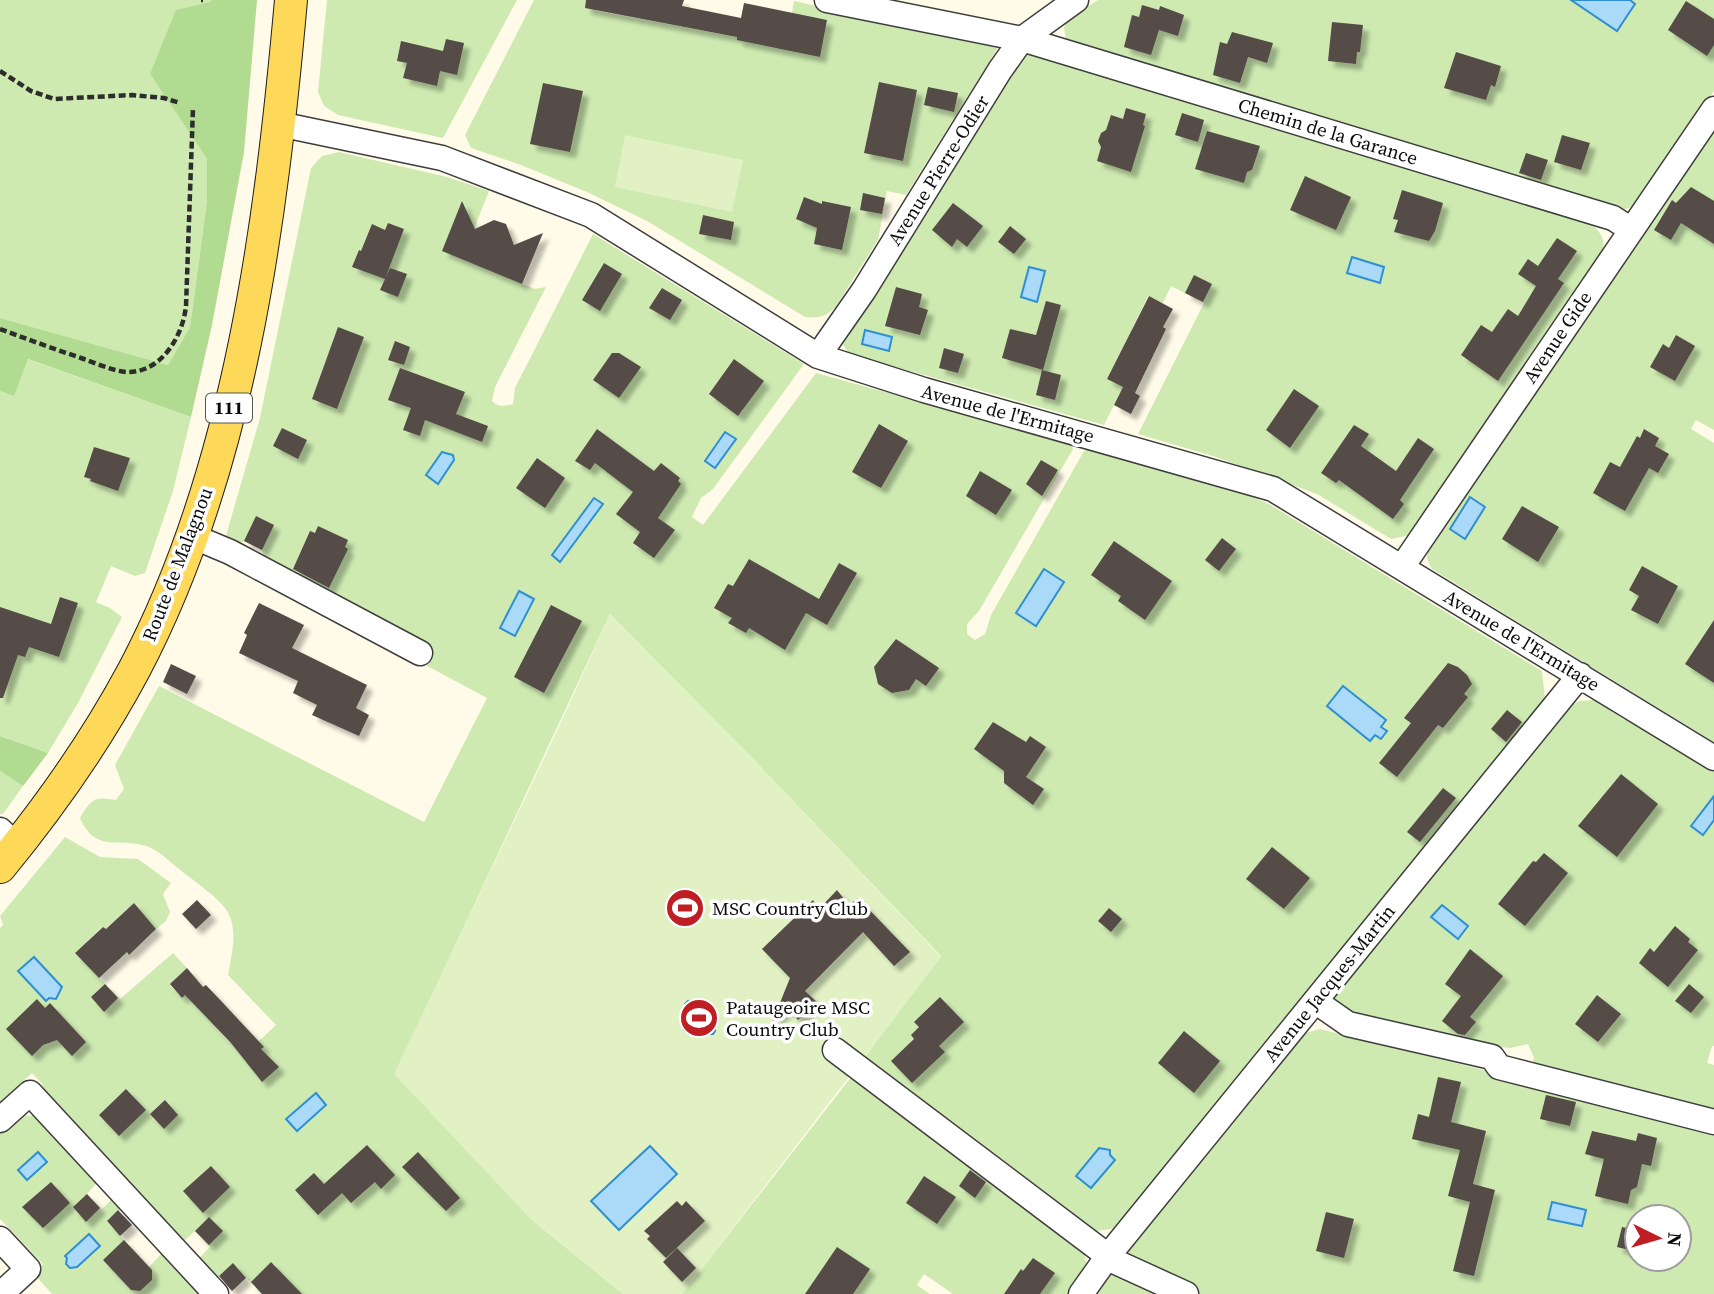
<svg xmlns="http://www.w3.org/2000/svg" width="1714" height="1294" viewBox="0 0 1714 1294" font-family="'Source Serif 4',serif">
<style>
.green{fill:#ceeab1;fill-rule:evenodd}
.forest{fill:#b1db90}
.pitch{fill:#e1f1c4}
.water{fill:#abdaf8;stroke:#2f8fd2;stroke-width:2}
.building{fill:#544c47;filter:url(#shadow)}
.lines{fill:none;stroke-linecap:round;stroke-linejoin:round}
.minor-casing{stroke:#3e3e3e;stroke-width:27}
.major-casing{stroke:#1c1c1c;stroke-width:34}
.path{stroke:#2d2d2d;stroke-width:4.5;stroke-dasharray:7 3.5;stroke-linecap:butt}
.minor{stroke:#fff;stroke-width:24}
.major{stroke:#fed859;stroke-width:32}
.labels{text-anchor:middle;stroke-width:7;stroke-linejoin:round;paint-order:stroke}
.shield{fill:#fff;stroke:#545454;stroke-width:2}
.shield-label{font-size:18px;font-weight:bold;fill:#0b0b0b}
.street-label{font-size:19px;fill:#0b0b0b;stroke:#fff}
.poi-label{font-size:19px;fill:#0b0b0b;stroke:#fff;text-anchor:start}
</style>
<defs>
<filter id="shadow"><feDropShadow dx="6" dy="6" stdDeviation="2" flood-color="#0004"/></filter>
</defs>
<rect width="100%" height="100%" fill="#fffbe8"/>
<path class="green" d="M0,0h211l-61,74 57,85v42l-17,126 -22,38 -168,-47z
M327,0h190l-74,138 -105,-23 -14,-9 -6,-14z
M534,0h64l-2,11 141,26 55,-24 2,-12 205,45 -93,149 -19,-4 -9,49 -42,66c-9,11 -17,12 -31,11l-158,-96 -60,-29 -66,-27 -50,-17 -6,-13z
M1098,0h616v91l-79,115 -15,5 -554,-169 -2,-15 3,-8z
M1030,54l562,171c10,8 14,16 10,29l-192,281 -19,4 -74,-45 -101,-37 -78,-23 66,-131 -33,-17 -8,17 -15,-7 -16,33 10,5 -35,45 16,8 -19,38 -255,-71 -7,-11 176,-287z
M1714,129v301l-18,-10 -5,9 23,14v299l-282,-173 -5,-10 1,-12z
M339,152l108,25 42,14 -27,68 73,30 11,-2 -51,100 -3,14c7,7 13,5 21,3l2,-16 78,-154 211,130 -91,125 -12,9 -9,19 11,8 113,-152 255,70 2,6 -94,162 -12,13v10l8,6 10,-6 6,-19 93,-164 7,-3 138,39 40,17 273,167 3,30 -273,332 -155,195 -21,3 -232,-173 77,-102 -187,-196 -144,-146 -215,460 137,146 91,74h-361l-29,-30 -15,13 -19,-19 11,-11 -15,-16 -12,11 -144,-153 4,-4 -11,-12 -32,29v-174l3,-3 -3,-9 65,-79 35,20 38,2 33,24 -8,11 7,18 -4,9 -10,8 -22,-26 -28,26 -4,-2 -27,26 45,46 53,-46 14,15 -17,17 12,13 3,-3 45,48 16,-15 13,13 17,-16 -48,-50c13,-63 4,-65 -44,-102 -11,-8 -23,-21 -35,-26 -28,-11 -53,8 -69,-29 11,-19 14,-22 36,-18l8,-11 -9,-24 44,-79 265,136 63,-124 -71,-38 -150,-99 -4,-11 -18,-9 -10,4 -9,-6 35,-121 51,-250 11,-12z
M27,359l164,58 -18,74 -28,82 -10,3 -24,-10 -15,36 14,6 12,9 -44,86 -30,50 -48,-17v-345l14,4z
M1594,700l30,20 7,-3 83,55v274h-2l-5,17 7,2v229h-514l-69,-31 -4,-12 175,-217 18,-5 208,52 6,-23 -6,-14 -18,4 -25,-3 -148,-36 -4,-12 235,-291 12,-5zM1637,1217h42v42h-42z
M0,771l23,15 -20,28h-3z
M852,1076l231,171 4,20 -18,27h-116l-29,-20 -7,11 13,9h-248z
M16,1115l23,1 61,63 -13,15 15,15 10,-10 9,9 -14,14 42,45 15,-16 40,43h-152l-18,-20 9,-10 -43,-45v-89z
M1113,1269l54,25h-72z"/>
<path class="forest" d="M211,0h46l-13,152 -32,173 -21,92 -163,-58 -14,37 -14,-5v-73l168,47 22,-38 17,-126v-42l-57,-85 26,-64 34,-8z
M0,736l48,17 -25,33 -23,-15z"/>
<path class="pitch" d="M625,135l118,25 -11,52 -117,-25z
M610,614l144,146 187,197 -259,337h-59l-91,-74 -138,-146 162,-341z"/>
<path class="water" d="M1571,0h59l5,4 -18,27z
M1352,257l32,10 -4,16 -33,-10z
M1029,267l16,4 -8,31 -16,-5z
M865,330l27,7 -3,14 -27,-7z
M725,432l11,7 -21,29 -10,-7z
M442,452l11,3 1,5 -16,24 -12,-9z
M1470,497l15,10 -20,32 -15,-10z
M594,498l9,6 -43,58 -8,-7z
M1044,569l20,13 -28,44 -20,-13z
M519,591l15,8 -19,37 -15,-8z
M1343,686l43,34 -5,7 6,4 -6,8 -6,-4 -5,6 -43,-35z
M1714,796v24l-11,15 -12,-9z
M1442,905l26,21 -10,13 -27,-22z
M34,957l28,30 -6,12 -7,-1 -3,3 -28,-30z
M688,1001l9,9 17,7 1,14 -2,3h-4l-5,-7 -13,6 -7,-3 -3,-7 6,-10 -2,-9z
M316,1093l10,12 -29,26 -11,-12z
M650,1146l27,28 -58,56 -28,-29z
M1099,1148l11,2v5l5,5 -24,28 -15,-12z
M38,1152l9,10 -20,18 -9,-10z
M1552,1202l34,8 -4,16 -34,-7z
M89,1234l11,12 -23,21 -7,1 -4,-4 1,-6 -2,-2z"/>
<path class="building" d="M586,0h98l-2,6 59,12 3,-15 83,17 -7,37 -83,-17v-3l-152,-29z
M1686,1l28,18v26l-7,11 -39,-26z
M1142,5l17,5 1,-4 24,9 -6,21 -19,-6 -8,25 -27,-8 8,-32 7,2z
M1332,22l31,3 -3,27h-3l-1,12 -28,-3z
M1232,32l41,11 -6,20 -19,-6 -8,26 -27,-8 7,-33 7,2z
M446,39l18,4 -7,32 -17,-4 -3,15 -34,-8 4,-15 -10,-2 4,-20 42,10z
M1456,52l45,14 -6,21 -4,-2 -5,15 -42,-12z
M879,82l38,8 -14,71 -39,-8z
M543,83l40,8 -13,61 -40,-8z
M928,87l30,6 -4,19 -30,-7z
M1126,108l20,6 -3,11 2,1 -14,46 -34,-11 4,-14 -3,-6 3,-8 5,-3 5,-15 12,4z
M1182,113l22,7 -6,22 -23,-7z
M1207,131l53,15 -8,24 -5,2 -3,11 -49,-14z
M1562,135l28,8 -9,27 -27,-8z
M1526,153l22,7 -7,20 -22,-7z
M1305,176l46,21 -15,33 -46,-20z
M1691,187l23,14v43l-33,-21 -10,17 -17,-10 18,-30 4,3z
M1402,190l41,13 -8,28 -6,10 -35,-9 4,-12 -5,-1z
M863,193l22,5 -3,16 -22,-4z
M804,197l18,7v-3l29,6 -9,43 -28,-6 3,-16 -21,-9z
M462,201l13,28 19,-9 12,4 8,21 29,-12 -21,51 -80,-33z
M953,203l30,23 -16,21 -10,-8 -5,8 -20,-17z
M703,215l31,7 -3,18 -32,-6z
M388,223l16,6 -19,50 -33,-12 7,-17 2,1 11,-27 13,6z
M1010,226l16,13 -12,15 -16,-12z
M1557,238l20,13 -19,28 6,4 -66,98 -37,-26 20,-30 11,7 16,-23 10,7 18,-30 -18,-12 10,-15 10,7z
M604,263l18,11 -22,37 -18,-11z
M390,268l17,6 -9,23 -18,-7z
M1194,275l18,9 -9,18 -18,-9z
M896,287l26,7 -3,13 9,3 -8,25 -35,-9z
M662,288l20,12 -12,20 -21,-12z
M1149,296l24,13 -10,18 3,2 -31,64 5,3 -9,18 -17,-9 9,-18 -16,-8z
M1046,301l15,4 -18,65 -41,-12 8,-29 26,6z
M338,327l26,10 -27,72 -25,-10z
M1676,335l19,11 -20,35 -25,-14 13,-23 6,4z
M395,341l15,6 -6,18 -16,-5z
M944,348l20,6 -6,19 -19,-5z
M612,353h7l22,14 -22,31 -26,-18z
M734,359l30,22 -26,35 -29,-22z
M400,368l65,24 -9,22 32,12 -6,16 -57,-22 -5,16 -17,-6 8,-22 -23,-8z
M1042,370l19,5 -6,25 -19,-5z
M1294,389l25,17 -29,42 -24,-18z
M879,424l29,17 -27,47 -29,-16z
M1354,425l15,9 -8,12 35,25 22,-33 16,11 -34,51 4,4 -11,15 -54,-39 -3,3 -15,-10z
M282,428l25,12 -9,19 -25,-13z
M597,429l57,42 7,-8 19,15 -2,3 3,3 -23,34 17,12 -21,28 -21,-15 7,-11 -24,-18 17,-22 -38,-29 -5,7 -15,-9z
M1644,429l15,9 -4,8 14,8 -11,19 -9,-5 -24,43 -32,-18 17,-31 10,5 17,-31 3,2z
M94,447l36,11 -12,33 -28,-10 1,-2 -7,-2z
M537,458l28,20 -20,30 -29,-20z
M1041,460l17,10 -16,26 -16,-12z
M980,471l32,19 -16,25 -30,-19z
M1522,506l37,21 -21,35 -36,-23z
M256,516l18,9 -12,25 -18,-9z
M318,526l30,14 -3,7 3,2 -19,39 -36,-19 17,-38 5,2z
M1222,538l14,11 -17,22 -14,-11z
M1114,541l58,40 -27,39 -27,-19 3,-5 -30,-21z
M749,559l70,40 20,-36 18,10 -30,52 -21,-12 -21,37 -36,-22 -3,5 -18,-10 4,-5 -18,-10 14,-24 5,2z
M1642,566l36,20 -20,38 -27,-14 8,-14 -10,-6z
M60,597l18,6 -19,54 -30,-10 -4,10 -7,-2 -15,43h-3v-91l51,17z
M259,603l45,22 -12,23 75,37 -11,23 13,7 -10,21 -47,-21 5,-10 -24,-12 5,-12 -59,-28 8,-18 -3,-2z
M551,605l31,16 -38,72 -30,-16z
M1714,620v63l-29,-19z
M896,639l43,29 -13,18 -10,-7 -7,11 -17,3 -14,-9 -4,-17z
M1448,663l10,4 9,8 5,9 -8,10 4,3 -25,31 -5,-3 -41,52 -18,-14 32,-40 -7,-5z
M171,664l25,12 -9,18 -24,-12z
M1507,710l15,12 -16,20 -15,-13z
M993,722l33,20 4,-6 16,11 -20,30 18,12 -11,16 -29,-22v-12l-30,-22z
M1621,774l37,30 -41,53 -39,-31z
M1443,788l13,10 -36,44 -13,-10z
M1272,847l38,31 -26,31 -38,-30z
M1544,853l24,20 -43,53 -27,-22 35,-43 3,1z
M837,890l12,15 9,-7 52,54 -16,14 -31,-34 -58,59 13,12 -20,17 -10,-12 -17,17 19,-47 -28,-29 51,-49 6,9z
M197,900l14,15 -15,14 -14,-15z
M134,903l22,26 -27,26 -2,-3 -28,26 -24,-25 28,-26 3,2z
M1109,908l13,11 -11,13 -13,-11z
M1675,926l15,13 -2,3 10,8 -30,37 -29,-24 11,-15 4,4z
M1470,949l33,27 -33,41 6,5 -11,13 -7,-1 -16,-13 19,-25 -16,-12z
M187,968l16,19 3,-2 17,18 41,44 -3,2 18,18 -17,15 -31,-39 -46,-48 -3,3 -12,-14z
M105,984l13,14 -14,14 -13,-15z
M1689,984l15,13 -13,16 -16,-12z
M1597,995l24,19 -23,28 -23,-18z
M940,997l24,25 -25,24 6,6 -33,31 -21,-22 23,-22 -3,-4 8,-8 -5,-5z
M37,999l8,9 5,-5 36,39 -14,14 -15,-16 -14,5 -11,11 -26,-27z
M1184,1031l36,30 -26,32 -36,-30z
M1438,1077l23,5 -10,40 35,9 -13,53 22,6 -21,86 -21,-5 17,-69 -22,-6 12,-46 -48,-11 6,-25 11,3z
M126,1089l20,21 -27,26 -20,-21z
M1546,1095l30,7 -6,24 -30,-7z
M165,1100l13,15 -14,14 -14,-15z
M1592,1131l44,10 2,-8 19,5 -6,28 -9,-2 -5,23 -6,3 -3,14 -33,-8 9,-37 -19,-5z
M367,1145l28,30 -14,14 -6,-7 -24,21 -9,-10 -24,22 -23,-25 19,-17 10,11z
M418,1152l42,46 -14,13 -44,-44z
M211,1166l19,21 -27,26 -20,-22z
M970,1170l16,12 -11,16 -16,-12z
M924,1176l32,21 -19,27 -31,-21z
M51,1182l19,21 -27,25 -21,-21z
M87,1194l13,14 -14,14 -13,-15z
M677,1201l5,5 4,-5 19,20 -39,37 -19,-19 3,-3 -6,-5z
M118,1210l14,15 -12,11 -13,-15z
M1326,1212l28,7 -10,39 -28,-7z
M209,1217l14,14 -14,14 -14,-14z
M1622,1227l15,3v22l-20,-5z
M124,1240l28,30v10l-12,11 -9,-1 -28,-30z
M837,1247l33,22 -17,25h-48z
M677,1248l19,20 -14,14 -19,-20z
M1033,1258l22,15 -15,21h-36l17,-25 2,2z
M271,1262l31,32h-40l-11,-12z
M233,1263l13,15 -14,13 -13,-15z"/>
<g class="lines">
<defs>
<path id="minor" d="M827,0l195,39 591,179 17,11
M279,124l163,34 149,57 227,141 106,34 349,99 441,269
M818,356l46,-66 136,-220 22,-31 54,-39
M192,536l38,16 190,101
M1402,567l312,-458
M0,830l17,16
M1315,1001l33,23 144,33 7,10 215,55
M835,1050l273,206
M0,1120l30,-27 186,201
M0,1239l28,30 -27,25
M1107,1258l79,36
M1081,1294l27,-38 472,-581"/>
<path id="major" d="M0,867c51,-62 96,-126 134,-197 106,-201 137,-446 157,-670"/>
</defs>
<use href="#minor" class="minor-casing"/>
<use href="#major" class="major-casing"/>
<path class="path" d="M201,0h2
M0,71l31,20 23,8 78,-4 32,3 16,5
M0,329c27,10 54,20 81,29 15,5 31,13 46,14 35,1 56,-37 59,-66l7,-198"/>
<use href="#minor" class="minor"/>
<use href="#major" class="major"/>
</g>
<defs>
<symbol id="stadium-disc" viewBox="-11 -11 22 22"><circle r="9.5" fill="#bf1e24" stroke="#fff"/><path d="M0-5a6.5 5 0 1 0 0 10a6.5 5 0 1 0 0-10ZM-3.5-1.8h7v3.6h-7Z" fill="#fff"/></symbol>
</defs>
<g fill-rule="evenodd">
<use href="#stadium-disc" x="663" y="886" width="44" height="44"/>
<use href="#stadium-disc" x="677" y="996" width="44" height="44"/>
</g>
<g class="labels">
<rect class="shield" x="206" y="393.5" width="46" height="29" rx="5"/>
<g class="shield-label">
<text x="229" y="414">111</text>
</g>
<g class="street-label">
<text transform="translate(1328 131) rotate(17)" y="7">Chemin de la Garance</text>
<text transform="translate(938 170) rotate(-58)" y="7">Avenue Pierre-Odier</text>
<text transform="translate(1557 337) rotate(-56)" y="7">Avenue Gide</text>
<text transform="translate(1008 413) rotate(15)" y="7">Avenue de l'Ermitage</text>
<text transform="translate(177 564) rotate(-69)" y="7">Route de Malagnou</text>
<text transform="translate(1522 640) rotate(31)" y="7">Avenue de l'Ermitage</text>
<text transform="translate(1329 983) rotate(-51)" y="7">Avenue Jacques-Martin</text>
</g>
<g class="poi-label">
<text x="712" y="915">MSC Country Club</text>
<text x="726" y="1014">Pataugeoire MSC<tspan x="726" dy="22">Country Club</tspan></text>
</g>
</g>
<g transform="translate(1658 1238) rotate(95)"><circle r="33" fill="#ffffff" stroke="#9d9d9d" stroke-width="2"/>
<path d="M0-5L12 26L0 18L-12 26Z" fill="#bf1e24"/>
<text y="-10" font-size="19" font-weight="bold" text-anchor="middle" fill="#0b0b0b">N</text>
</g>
</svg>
